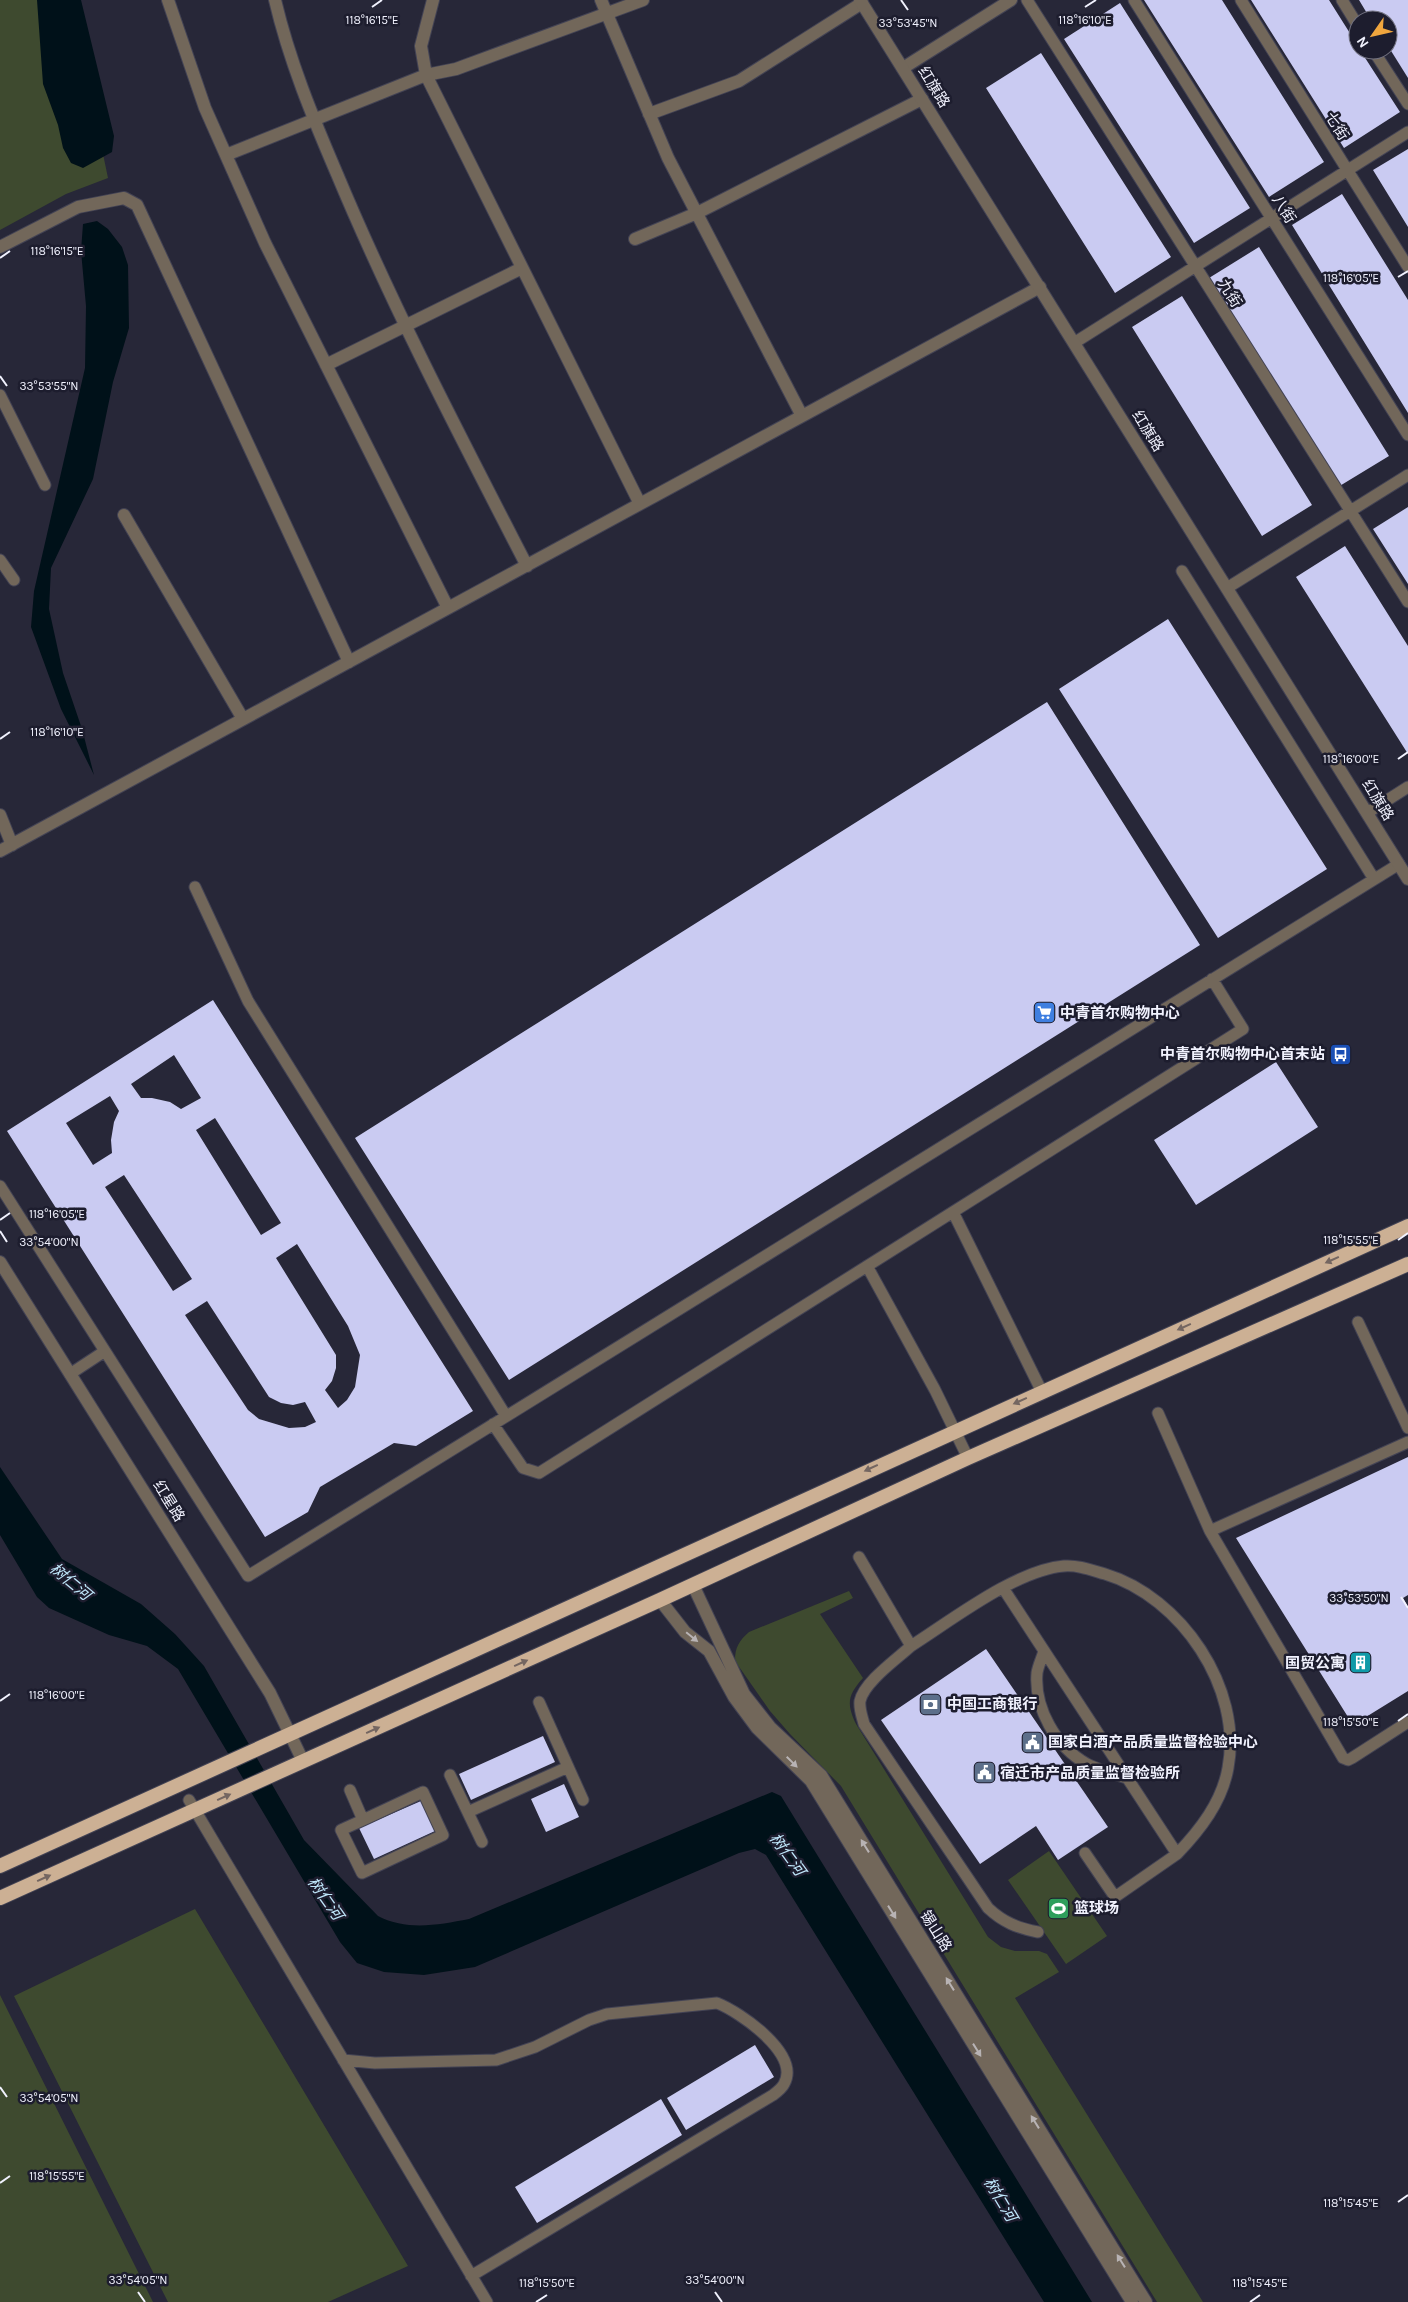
<svg xmlns="http://www.w3.org/2000/svg" width="1408" height="2302" viewBox="0 0 1408 2302" font-family="Karla,'Noto Sans SC',sans-serif">
<style>
.green{fill:#3e4a2f}
.water{fill:#001119}
.building{fill:#cacbf2;fill-rule:evenodd}
.lines{fill:none;stroke-linecap:round;stroke-linejoin:round}
.service-casing{stroke:#434354;stroke-width:13}
.minor-casing{stroke:#434354;stroke-width:14}
.tertiary-casing{stroke:#434354;stroke-width:14}
.trunk-casing{stroke:#434354;stroke-width:16}
.service{stroke:#72675a;stroke-width:11}
.minor{stroke:#72675a;stroke-width:12}
.tertiary{stroke:#72675a;stroke-width:12}
.trunk{stroke:#ccb094;stroke-width:14}
.oneway{fill:#746661}
.oneway2{fill:#b8b3b4}
.ticks{fill:none;stroke:#f1f2fe;stroke-width:2}
.labels{text-anchor:middle;stroke-width:5;stroke-linejoin:round;paint-order:stroke}
.street-label{font-size:15px;fill:#f1f2fe;stroke:#1d1d2e}
.poi-label{font-size:15px;font-weight:bold;fill:#f1f2fe;stroke:#1d1d2e;text-anchor:start}
.water-label{font-size:16px;font-style:italic;fill:#c0e8fc;stroke:#1d1d2e}
.ticks-label{font-size:12px;text-anchor:middle;fill:#f1f2fe;stroke:#1d1d2e;stroke-width:5;stroke-linejoin:round;paint-order:stroke}
</style>
<rect width="100%" height="100%" fill="#272738"/>
<path class="green" d="M0,0h71l37,178 -42,16 -66,36z
M849,1591l4,7 -33,16 43,64c-15,17 -17,25 -7,46l132,213 13,10 14,4h24l8,3 12,18 -44,26 188,304h-46l-316,-516 -51,-52 -20,-23 -35,-50c0,-14 4,-20 14,-29z
M1049,1851l58,85 -41,28 -58,-84z
M195,1909l213,357 -80,36h-160l-154,-306z
M0,1995l153,307h-153z"/>
<path class="water" d="M37,0h44l33,136 -2,16 -29,16 -12,-5 -8,-15 -5,-23 -15,-41z
M97,221l11,8 14,18 6,18 1,63 -16,54 -20,97 -42,89 -2,41 14,64 19,56 12,46 -33,-66 -30,-82 3,-36 51,-223 1,-62 -5,-55 2,-27z
M0,1467l62,92 79,45 34,30 29,32 100,174 74,76c29,15 60,9 91,3l303,-127 9,4 311,506h-48l-278,-447 -11,-6 -16,4 -264,114 -51,8 -40,-3 -27,-9 -17,-21 -162,-273 -31,-23 -38,-11 -60,-27 -12,-11 -37,-62z"/>
<path class="building" d="M1144,0h78l102,162 -55,35z
M1251,0h78l29,46v4h2l40,62 -56,36z
M1359,0h49v78l-20,-32v-26h-17z
M1120,3l130,205 -56,35 -130,-204z
M1041,53l130,204 -56,36 -129,-205z
M1408,149v78l-35,-57z
M1342,194l66,106v113l-116,-188z
M1259,247l130,209 -51,31 -129,-209z
M1182,296l130,209 -50,31 -130,-209z
M1408,507v77l-35,-55z
M1345,546l63,100v108l-112,-177z
M1168,619l159,250 -109,69 -159,-249z
M1047,702l153,243 -691,435 -154,-242z
M213,1000l260,411 -57,35 -22,-3 -74,44 -12,25 -43,25 -258,-406zM174,1055l27,43 -20,11 -11,-7 -18,-4h-11l-10,-14zM110,1096l9,15 -5,11 -3,18 1,13 -19,12 -27,-42zM215,1118l66,105 -20,12 -65,-105zM124,1175l68,104 -19,12 -68,-104zM297,1244l51,82 12,29 -5,32 -8,13 -9,8 -13,-18 7,-9 4,-13v-13l-60,-97zM207,1301l62,96 12,6 12,2 12,-3 11,20 -11,5 -16,1 -30,-9 -11,-9 -63,-95z
M1276,1062l42,65 -122,78 -42,-65z
M1408,1457v138l-5,3 5,9v84l-55,34 -117,-187z
M986,1649l122,178 -50,33 -22,-34 -56,38 -99,-144z
M543,1736l12,26 -84,38 -12,-26z
M564,1784l15,33 -33,15 -15,-33z
M421,1801l14,30 -61,28 -15,-31z
M755,2045l19,32 -88,53 -19,-32z
M661,2099l21,36 -145,88 -22,-36z"/>
<g class="lines">
<defs>
<path id="service" d="M1027,0l381,602
M1134,0l274,435
M1241,0l167,267
M1342,0l16,26
M1373,50l35,54
M1074,343l334,-211
M0,395l45,90
M0,560l14,20
M1182,571l192,308
M1227,588l181,-113
M1367,813l41,-26
M195,887l53,114 258,415
M0,1186l248,390 1151,-712
M953,1212l89,180
M867,1266l68,124 33,68
M1358,1322l50,106
M70,1374l35,-23
M1158,1413l52,118 133,227 5,2 4,-2 56,-36
M493,1424l30,44 16,5 704,-444 -31,-50
M1210,1531l198,-89
M859,1557l52,89c41,-26 105,-76 153,-80 15,-1 27,4 41,8 76,23 138,114 123,194 -6,34 -28,62 -51,86l-174,-266
M911,1646c-14,13 -47,36 -51,55 -1,8 2,15 4,23l124,184c15,14 29,20 50,24
M1044,1651c-2,7 -6,15 -7,22 -3,35 19,74 50,91 12,6 26,10 40,14
M539,1702l44,98
M450,1775l32,67
M350,1790l13,30 -22,10 21,43 81,-38 -20,-43 -60,28
M189,1800l298,502
M468,1812l100,-45
M1085,1853l30,44 62,-43
M343,2060l32,3 121,-3 39,-13 54,-27 18,-6 110,-11c23,9 84,51 67,81 -2,4 -7,8 -11,11l-302,181"/>
<path id="minor" d="M168,0l37,108 60,135 183,365
M275,0c14,60 38,118 62,174 56,134 123,262 190,392
M433,0l-12,46 5,29 214,429
M601,0l67,158 134,258
M903,68l108,-68
M649,114l90,-33 123,-78
M226,155l200,-80 30,-6 187,-69
M635,239l62,-26 225,-114
M0,247l78,-40 46,-9 13,7 212,457
M326,365l196,-97
M124,515l119,204
M0,815l12,30
M0,851l1040,-564
M693,1585l51,109 26,33 51,48 325,527
M660,1600l25,32 24,19 25,46 23,31 54,53 321,521"/>
<path id="tertiary" d="M860,0l548,879
M0,1262l270,431 33,68"/>
<path id="trunk" d="M0,1866l1408,-640
M0,1898l660,-298 308,-142 440,-194"/>
</defs>
<use href="#service" class="service-casing"/>
<use href="#minor" class="minor-casing"/>
<use href="#tertiary" class="tertiary-casing"/>
<use href="#trunk" class="trunk-casing"/>
<use href="#service" class="service"/>
<use href="#minor" class="minor"/>
<use href="#tertiary" class="tertiary"/>
<use href="#trunk" class="trunk"/>
</g>
<defs><path id="oneway-solid" d="M-6-.8H1V-3.2L6.5 0L1 3.2V.8H-6Z" transform="scale(1.25)"/></defs>
<g class="oneway">
<use href="#oneway-solid" transform="translate(1332 1260) rotate(156)"/>
<use href="#oneway-solid" transform="translate(1184 1327) rotate(156)"/>
<use href="#oneway-solid" transform="translate(1020 1401) rotate(156)"/>
<use href="#oneway-solid" transform="translate(871 1468) rotate(155)"/>
<use href="#oneway-solid" transform="translate(521 1663) rotate(-24)"/>
<use href="#oneway-solid" transform="translate(373 1730) rotate(-24)"/>
<use href="#oneway-solid" transform="translate(224 1797) rotate(-24)"/>
<use href="#oneway-solid" transform="translate(44 1878) rotate(-24)"/>
</g>
<g class="oneway2">
<use href="#oneway-solid" transform="translate(692 1637) rotate(39)"/>
<use href="#oneway-solid" transform="translate(792 1762) rotate(45)"/>
<use href="#oneway-solid" transform="translate(865 1846) rotate(-122)"/>
<use href="#oneway-solid" transform="translate(892 1912) rotate(58)"/>
<use href="#oneway-solid" transform="translate(950 1984) rotate(-122)"/>
<use href="#oneway-solid" transform="translate(977 2050) rotate(58)"/>
<use href="#oneway-solid" transform="translate(1035 2122) rotate(-122)"/>
<use href="#oneway-solid" transform="translate(1121 2261) rotate(-122)"/>
</g>
<path class="ticks" d="M901,0l7,10M372,7l10,-7M1085,7l11,-7M0,258l10,-7M1398,277l10,-6M0,376l7,10M0,739l10,-7M1398,759l10,-7M0,1220l10,-7M0,1231l7,11M1398,1240l10,-7M1401,1597l7,11M0,1701l10,-7M1398,1721l10,-7M0,2087l7,10M0,2183l10,-7M1398,2202l10,-7M138,2292l7,10M715,2292l7,10M536,2302l11,-7M1250,2302l10,-7"/>
<defs>
<symbol id="supermarket-square" viewBox="-11 -11 22 22"><rect x="-9" y="-9" width="18" height="18" rx="4" fill="#3f7fe0" stroke="#1d1d2e"/><path d="M-6-5.5h2.5l.6 2H6L4.5 2H-2.5L-4.4-4H-6ZM-1.5 3.2a1.3 1.3 0 1 0 .1 0ZM3 3.2a1.3 1.3 0 1 0 .1 0Z" fill="#fff"/></symbol>
<symbol id="bus-square" viewBox="-11 -11 22 22"><rect x="-9" y="-9" width="18" height="18" rx="4" fill="#1a4fb4" stroke="#1d1d2e"/><path d="M-5-6H5V4H4V6H2V4H-2V6H-4V4H-5ZM-3.5-4V0h7V-4ZM-3.5 1.2v1.5H-2V1.2ZM2 1.2v1.5H3.5V1.2Z" fill="#fff"/></symbol>
<symbol id="building-square" viewBox="-11 -11 22 22"><rect x="-9" y="-9" width="18" height="18" rx="4" fill="#0f9aa8" stroke="#1d1d2e"/><path d="M-4-6H4V6H1V3H-1V6H-4ZM-2.5-4.3h1.7v1.8h-1.7ZM.8-4.3h1.7v1.8H.8ZM-2.5-1h1.7V.8h-1.7ZM.8-1h1.7V.8H.8Z" fill="#fff"/></symbol>
<symbol id="bank-square" viewBox="-11 -11 22 22"><rect x="-9" y="-9" width="18" height="18" rx="4" fill="#5c6f8a" stroke="#1d1d2e"/><path d="M-6-4H6V4H-6ZM0-2.3a2.3 2.3 0 1 0 0 4.6a2.3 2.3 0 1 0 0-4.6Z" fill="#fff"/></symbol>
<symbol id="civic-square" viewBox="-11 -11 22 22"><rect x="-9" y="-9" width="18" height="18" rx="4" fill="#5c6f8a" stroke="#1d1d2e"/><path d="M-.6-6.5H3V-4.5H.6V-3L4-1V1h2V6H-6V1h2V-1L-.6-3ZM-1.2 2.5V6h2.4V2.5Z" fill="#fff"/></symbol>
<symbol id="stadium-square" viewBox="-11 -11 22 22"><rect x="-9" y="-9" width="18" height="18" rx="4" fill="#2e9e5b" stroke="#1d1d2e"/><path d="M0-5a6.5 5 0 1 0 0 10a6.5 5 0 1 0 0-10ZM-3.5-1.8h7v3.6h-7Z" fill="#fff"/></symbol>
</defs>
<g fill-rule="evenodd">
<use href="#supermarket-square" x="1032" y="1000" width="25" height="25"/>
<use href="#bus-square" x="1328" y="1042" width="25" height="25"/>
<use href="#building-square" x="1348" y="1650" width="25" height="25"/>
<use href="#bank-square" x="918" y="1692" width="25" height="25"/>
<use href="#civic-square" x="1020" y="1730" width="25" height="25"/>
<use href="#civic-square" x="972" y="1760" width="25" height="25"/>
<use href="#stadium-square" x="1046" y="1896" width="25" height="25"/>
</g>
<g class="labels">
<g class="street-label">
<text transform="translate(934 87) rotate(58)" y="5">红旗路</text>
<text transform="translate(1337 126) rotate(58)" y="5">七街</text>
<text transform="translate(1284 209) rotate(58)" y="5">八街</text>
<text transform="translate(1230 293) rotate(58)" y="5">九街</text>
<text transform="translate(1148 431) rotate(58)" y="5">红旗路</text>
<text transform="translate(1378 800) rotate(58)" y="5">红旗路</text>
<text transform="translate(169 1501) rotate(58)" y="5">红星路</text>
<text transform="translate(936 1931) rotate(58)" y="5">锡山路</text>
</g>
<g class="poi-label">
<text x="1060" y="1018">中青首尔购物中心</text>
<text x="1325" y="1059" text-anchor="end">中青首尔购物中心首末站</text>
<text x="1345" y="1668" text-anchor="end">国贸公寓</text>
<text x="947" y="1709">中国工商银行</text>
<text x="1048" y="1747">国家白酒产品质量监督检验中心</text>
<text x="1000" y="1778">宿迁市产品质量监督检验所</text>
<text x="1074" y="1913">篮球场</text>
</g>
<g class="water-label">
<text transform="translate(71 1581) rotate(40)" y="6">树仁河</text>
<text transform="translate(788 1854) rotate(54)" y="6">树仁河</text>
<text transform="translate(326 1898) rotate(55)" y="6">树仁河</text>
<text transform="translate(1001 2199) rotate(59)" y="6">树仁河</text>
</g>
</g>
<g class="ticks-label">
<text x="372" y="24">118°16'15"E</text>
<text x="1085" y="24">118°16'10"E</text>
<text x="908" y="27">33°53'45"N</text>
<text x="57" y="255">118°16'15"E</text>
<text x="1351" y="282">118°16'05"E</text>
<text x="49" y="390">33°53'55"N</text>
<text x="57" y="736">118°16'10"E</text>
<text x="1351" y="763">118°16'00"E</text>
<text x="57" y="1218">118°16'05"E</text>
<text x="1351" y="1244">118°15'55"E</text>
<text x="49" y="1246">33°54'00"N</text>
<text x="1359" y="1602">33°53'50"N</text>
<text x="57" y="1699">118°16'00"E</text>
<text x="1351" y="1726">118°15'50"E</text>
<text x="49" y="2102">33°54'05"N</text>
<text x="57" y="2180">118°15'55"E</text>
<text x="1351" y="2207">118°15'45"E</text>
<text x="138" y="2284">33°54'05"N</text>
<text x="715" y="2284">33°54'00"N</text>
<text x="547" y="2287">118°15'50"E</text>
<text x="1260" y="2287">118°15'45"E</text>
</g>
<g transform="translate(1373 35) rotate(236)"><circle r="24" fill="#1d1d2e" stroke="#727281"/>
<path d="M0-4L9 19L0 12L-9 19Z" fill="#f0a63e"/>
<text y="-8" font-size="14" font-weight="bold" text-anchor="middle" fill="#f1f2fe">N</text>
</g>
</svg>
